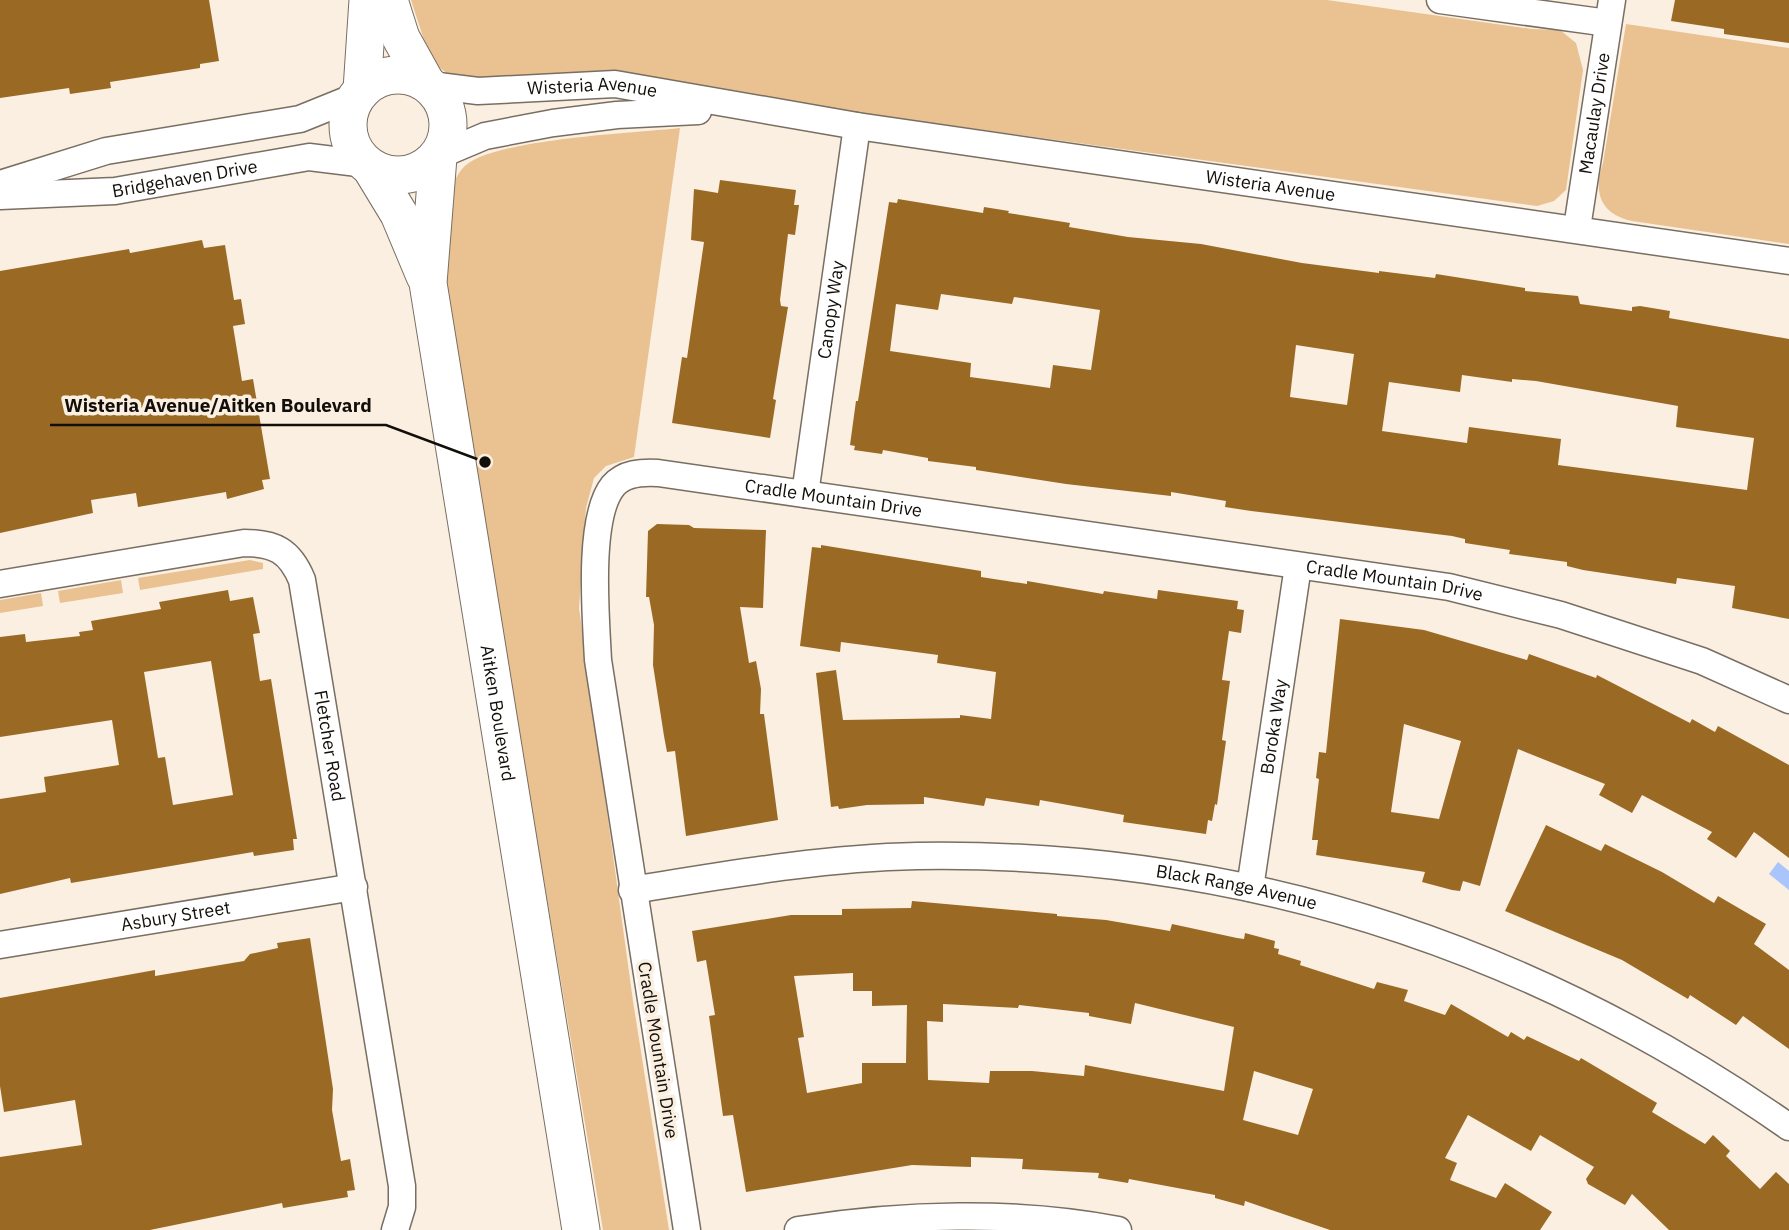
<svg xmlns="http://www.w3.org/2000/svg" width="1789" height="1230" viewBox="0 0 1789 1230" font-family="'IBM Plex Sans',sans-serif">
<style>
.green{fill:#eac291}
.water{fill:#aac5fb}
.building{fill:#9a6a25;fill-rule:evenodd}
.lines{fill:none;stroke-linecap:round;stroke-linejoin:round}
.street-casing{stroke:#786e62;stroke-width:29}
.secondary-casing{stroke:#786e62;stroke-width:39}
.street{stroke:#fff;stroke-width:26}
.secondary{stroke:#fff;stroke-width:37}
.labels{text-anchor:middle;stroke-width:7;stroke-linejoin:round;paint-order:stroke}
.street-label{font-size:18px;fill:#120e0a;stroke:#fbefe1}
.leader{fill:none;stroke:#120e0a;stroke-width:2.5}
.callout-dot{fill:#120e0a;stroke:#fbefe1;stroke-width:2.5}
.callout-label{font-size:19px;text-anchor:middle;font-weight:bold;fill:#120e0a;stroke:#fbefe1;stroke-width:7;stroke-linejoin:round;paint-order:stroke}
</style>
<rect width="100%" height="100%" fill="#fbefe1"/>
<path class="green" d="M411,0h916l205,29 28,1 16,13 7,27 -17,120 -12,11 -17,5 -852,-117 -83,-18 -115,9 -35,-3 -15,-11 -13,-26z
M1626,24l163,24v196l-157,-23c-32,-7 -39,-29 -29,-58z
M680,128l-46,329 -28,9 -12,12 -8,30 -7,100 54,393 36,229h-66l-160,-946c2,-32 -2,-90 19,-115 23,-30 175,-36 218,-41z
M250,560l13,3v6l-123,21 -2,-12z
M121,580l2,13 -63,10 -2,-12z
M41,593l2,13 -43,7v-13z"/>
<path class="water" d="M1778,862l11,9v19l-20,-16z"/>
<path class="building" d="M0,0h209l10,61 -19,3v4l-90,14 1,6 -41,6 -1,-6 -69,10z
M1675,0h114v43l-65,-9v-5l-53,-8z
M720,180l76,10 -2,15h5l-4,30 -7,-1 -8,66 1,6 7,1 -15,92 3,1 -6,38 -98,-15 10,-66 5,1 17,-116 -13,-2 3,-51 24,4z
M898,199l85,14 1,-6 25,4 -1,2 62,10 -1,4 59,10 73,7 101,19 77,10v-2l56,7 1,-4 89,14v3l53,5 2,8 52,7v-4l8,-1 30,5 -1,7 120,21v280l-57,-11 3,-22 -58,-8 -1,6 -93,-14 -16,-4v-4l-58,-8 1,-4 -45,-7v-4l-13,-3 -201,-25 -26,-4 1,-6 -55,-9v4l-105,-12 -90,-14v-3l-48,-6v-3l-45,-8 -1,4 -28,-4 1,-4 -5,-1 6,-44h2l31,-199 8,1zM941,294l71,10 2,-7 86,13 -9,60 -38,-5 -3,23 -80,-11 1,-14 -81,-12 6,-47 42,6zM1296,345l58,9 -7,51 -57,-8zM1462,375l50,7v-3l24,2 142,25 -2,21 78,11 -7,52 -189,-25 3,-26 -92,-12 -2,16 -85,-12 7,-49 71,10z
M202,240l2,8 21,-3 9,55 7,-1 4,25 -12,2 9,55 11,-2 17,100 -8,1 2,9 -37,10 -1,-7 -88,15 -2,-14 -45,7 2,13 -93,20v-262l129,-22 1,4z
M657,524l32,1 5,3 72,2 -3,78 -23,-1 9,56 7,-2 5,28 -1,25h4l14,106 -92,16 -11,-85 -8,1 -3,-16 -11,-71 1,-40 -5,-28h-3l2,-66z
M821,545l160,26v6l46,7v-3l76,13 1,-3 53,8 1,-9 80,11 -1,8 7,1 -3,23 -12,-2 -7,49 8,1 -8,59 4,1 -9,64 -2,-1 -3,17 -4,-1 -2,14 -83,-12 1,-7 -84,-15 -1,6 -53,-8 -2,8 -60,-9v7l-57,1 -28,4 -1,-3 -7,1 -15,-134 20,-3 7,50 117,-2v-3l31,4 5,-47 -59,-9 1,-8 -97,-13 -1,10 -40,-6 12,-99 9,1z
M228,590l2,11 23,-4 7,36 -7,1 7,47 11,-2 26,160h-4l1,11 -40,6 -1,-4 -182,31 -1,-5 -70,16v-95l46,-7 -2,-15 75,-12 -7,-45 -112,17v-100l25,-3 1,8 54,-6 -1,-4 14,-2 -2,-9 70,-12 -2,-7zM211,661l22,134 -60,10 -8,-48 -7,1 -14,-86z
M1340,619l84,11 103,30 2,-6 67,24 1,-3 93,48 2,-4 23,13 3,-6 71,39v93l-35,-26 -18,26 -29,-19 5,-7 -70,-37 -10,18 -33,-18 6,-11 -87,-35 -38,137 -17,-5 -3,10 -8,-1 -30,-8 3,-10 -109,-17 2,-15h-6l7,-61 -3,-1 3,-26 7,1zM1404,724l57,17 -22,78 -48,-7z
M1546,825l55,26 4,-7 57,28 52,31 4,-7 48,28 -12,20 35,26v79l-46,-33 -7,9 -46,-30 -2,4 -66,-39 -117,-49z
M912,901l145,13v2l49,4 64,11 2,-7 65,14 7,1 1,-6 30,8 -1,7 5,1 -1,5 23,7 -1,4 74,24 3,-7 31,8 -4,11 41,14 6,-11 57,33 3,-5 13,8 3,-4 52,25 2,-3 76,45 -5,9 53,32 8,-9 17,16 -4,5 34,33 16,-17 13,12v46h-120l-37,-36 -7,11 -37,-21 -2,-5 8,-12 -54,-32 -9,16 -63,-36 -23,43 12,5 -7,17 46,18 9,-15 47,29 -12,18h-210l-85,-29 -1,5 -29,-8v-3l-86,-16 -1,4 -30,-5 1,-5 -77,-4 1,-10 -52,-2v10l-59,-2 -166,27 -13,-77 -10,1 -14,-100 6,-1 -9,-55 -9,2 -5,-31 99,-16h51v-6l69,-1zM853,973v18h19v15l35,-1 -1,58h-44v20l-55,10 -9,-55 6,-1 -10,-61zM1135,1003l99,24 -10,64 -139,-26 -1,11 -52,-5h-42l-1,12 -61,-3 -1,-59 16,1v-18l75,4 1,-3 70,8v3l42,8zM1254,1071l59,18 -15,46 -55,-15z
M310,938l23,151 -1,21 9,51 9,-2 5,31 -8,1 1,6 -65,11 -1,-5 -132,27h-150v-73l82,-12 -7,-45 -71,12 -4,-26v-88l155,-28v6l89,-15 6,-7 28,-6 -1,-5z"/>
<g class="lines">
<defs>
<g id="street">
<path d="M1440,0l168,23"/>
<path id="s1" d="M430,85l48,6 137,-7 242,42 932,135"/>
<path d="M440,155l45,-19 68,-13 64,-8 81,-4"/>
<path d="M0,184l106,-33 194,-32 57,-23"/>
<path id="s2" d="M0,196l115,-5 194,-34 57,7"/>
<path id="s3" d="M1577,228l35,-228"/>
<path id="s4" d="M805,494l52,-368"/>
<path id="s5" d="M0,584l244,-41c31,0 46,8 58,37l100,606v21l-7,23"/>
<path id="s6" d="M1250,888l48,-322"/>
<path id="s7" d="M632,890c94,-15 189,-32 285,-34 321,-5 610,88 872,271"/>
<path id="s8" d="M0,945l354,-58"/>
<path id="s9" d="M687,1230l-89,-570c-2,-41 -11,-142 15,-174 11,-13 29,-14 45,-13l791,114 112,28 141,46 87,39"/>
<path d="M798,1230c103,-16 217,-20 320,0"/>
</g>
<g id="secondary">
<path d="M389,0l12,38 25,45"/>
<circle cx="398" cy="125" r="50"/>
<path d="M362,90l6,-90"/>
<path id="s10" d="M438,157l-10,126 153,947"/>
<path d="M371,168l28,46 26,62"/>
</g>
</defs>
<use href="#street" class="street-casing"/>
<use href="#secondary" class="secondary-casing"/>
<use href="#street" class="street"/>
<use href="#secondary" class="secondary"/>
</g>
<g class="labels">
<g class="street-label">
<text dy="6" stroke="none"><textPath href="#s1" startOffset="163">Wisteria Avenue</textPath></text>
<text dy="6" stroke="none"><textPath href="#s3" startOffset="116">Macaulay Drive</textPath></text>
<text dy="6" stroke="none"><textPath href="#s2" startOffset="186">Bridgehaven Drive</textPath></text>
<text dy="6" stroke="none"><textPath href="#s1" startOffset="849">Wisteria Avenue</textPath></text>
<text dy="6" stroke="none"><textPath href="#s4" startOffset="186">Canopy Way</textPath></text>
<text dy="6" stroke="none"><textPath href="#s9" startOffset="980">Cradle Mountain Drive</textPath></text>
<text dy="6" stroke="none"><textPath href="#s9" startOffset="1547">Cradle Mountain Drive</textPath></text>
<text dy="6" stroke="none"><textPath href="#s10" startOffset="562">Aitken Boulevard</textPath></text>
<text dy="6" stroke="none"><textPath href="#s6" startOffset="163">Boroka Way</textPath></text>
<text dy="6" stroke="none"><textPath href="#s5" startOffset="490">Fletcher Road</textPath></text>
<text dy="6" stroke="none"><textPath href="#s7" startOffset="609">Black Range Avenue</textPath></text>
<text dy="6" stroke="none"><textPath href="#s8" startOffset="178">Asbury Street</textPath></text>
<text transform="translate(658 1050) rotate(81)" y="6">Cradle Mountain Drive</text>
</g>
</g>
<path class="leader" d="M485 462L386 425H50"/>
<circle class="callout-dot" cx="485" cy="462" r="7"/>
<g class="callout-label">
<text x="218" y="412">Wisteria Avenue/Aitken Boulevard</text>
</g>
</svg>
